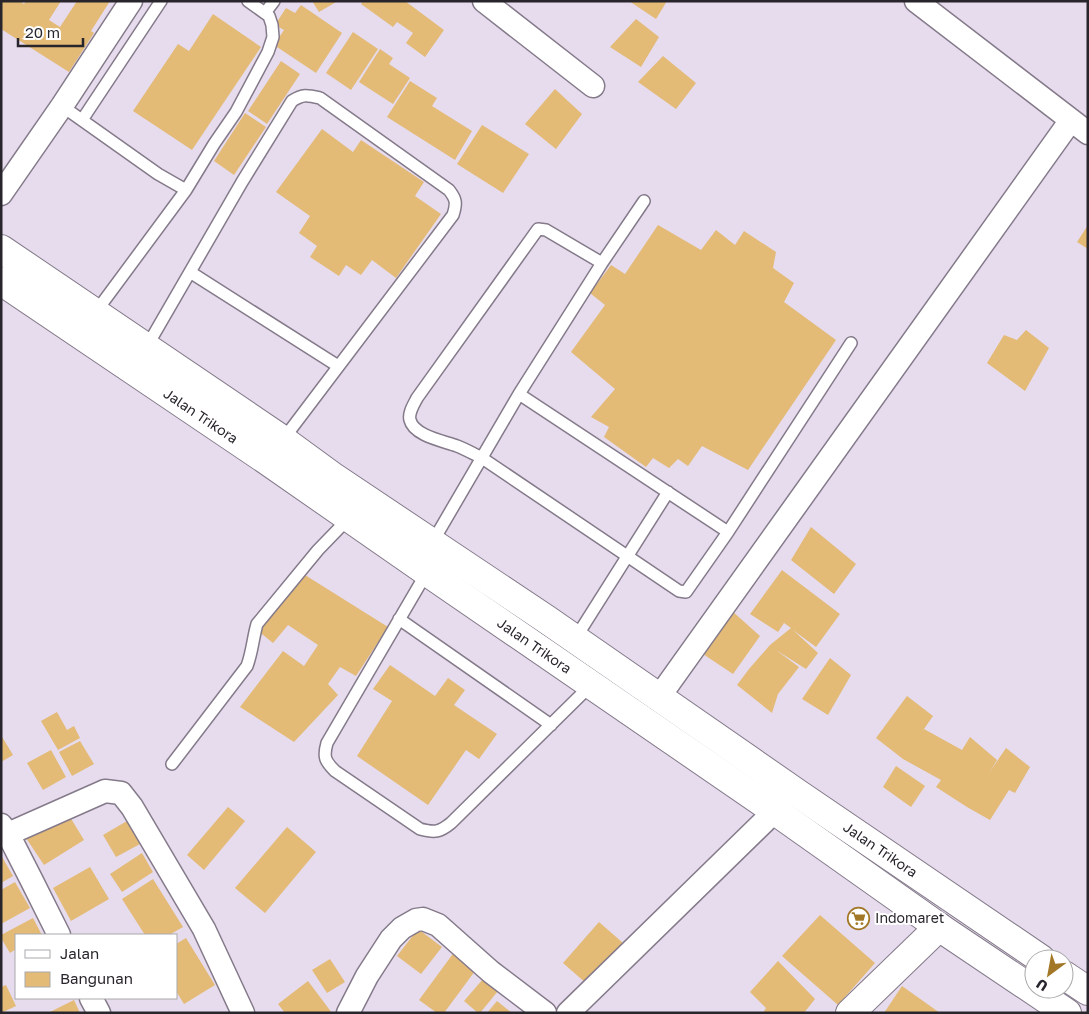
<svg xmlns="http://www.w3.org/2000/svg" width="1089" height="1014" viewBox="0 0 1089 1014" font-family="'Golos Text',sans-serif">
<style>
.building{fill:#e3ba76}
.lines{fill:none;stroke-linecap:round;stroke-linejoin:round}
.service-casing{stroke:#847a8a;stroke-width:14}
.minor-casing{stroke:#847a8a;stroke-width:25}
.tertiary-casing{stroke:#847a8a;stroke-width:30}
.primary-casing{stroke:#847a8a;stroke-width:30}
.service{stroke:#fff;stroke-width:11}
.minor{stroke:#fff;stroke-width:22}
.tertiary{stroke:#fff;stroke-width:28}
.primary{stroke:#fff;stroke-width:28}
.labels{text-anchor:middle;stroke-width:4;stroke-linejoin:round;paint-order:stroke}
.street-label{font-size:14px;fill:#29252c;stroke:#fff}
.poi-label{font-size:14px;fill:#29252c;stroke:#fff;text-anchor:start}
</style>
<rect width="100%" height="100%" fill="#e6dced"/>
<path class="building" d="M1,1h19l4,3 2,-3h35l-12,19 11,7 17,-26h33l-19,30 3,2 -25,39 -68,-43z
M312,1h26l-19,11z
M363,1h42l39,29 -19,27 -19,-14 7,-10 -16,-11 -4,5 -32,-23z
M629,1h38l-11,18z
M301,5l41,28 -26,40 -42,-28 10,-15 -9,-5 11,-17 9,5z
M213,14l48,33 -69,103 -59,-39 45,-67 11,7z
M636,19l23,18 -18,30 -31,-20z
M353,32l25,17 -27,41 -25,-17z
M380,49l13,9 -4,6 21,14 -17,26 -34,-22z
M663,56l33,27 -20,26 -38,-27z
M281,61l19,13 -33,50 -19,-13z
M410,81l27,17 -5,8 40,25 -17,29 -68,-43z
M555,89l27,25 -26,35 -31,-25z
M245,113l21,14 -32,48 -20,-14z
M482,125l47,29 -26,39 -46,-29z
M322,129l31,23 8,-12 63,42 -9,14 26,18 -45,64 -24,-18 -11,15 -15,-10 -7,11 -29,-19 7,-11 -18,-13 11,-17 -34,-24z
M658,225l43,25 15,-20 19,15 9,-14 32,21 -3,16 21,15 -10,19 52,38 -88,130 -46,-24 -14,20 -10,-7 -9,9 -16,-10 -7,9 -42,-30 5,-10 -18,-10 24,-28 -44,-37 34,-47 -15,-12 21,-28 14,9z
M1088,225v24l-11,-7z
M1026,330l23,18 -24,43 -38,-28 17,-28 13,5z
M811,527l45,37 -22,30 -43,-34z
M782,570l58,44 -24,33 -23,-17 25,23 -12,16 -30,-19 23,17 -21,27 -6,19 -35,-28 12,-16 21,-24 21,-17 -7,-5 -6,9 -28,-18z
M305,575l83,52 -32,49 -16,-9 -12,17 10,11 -44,47 -54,-35 43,-56 21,15 14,-21 -30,-20 -15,18 -16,-13z
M732,611l28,25 -27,38 -30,-20z
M830,658l21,17 -23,40 -26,-16z
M390,665l45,31 13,-18 17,12 -11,15 43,29 -18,25 -13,-9 -38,55 -71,-49 35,-55 -19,-12z
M907,696l26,20 -9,13 38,21 8,-13 27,23 -8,13 17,-25 24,19 -15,26 -6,-3 -19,30 -23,-13 -31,-20 5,-7 -38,-21 -27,-21z
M57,712l10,18 7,-4 6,12 -22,12 -17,-29z
M1,735l12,20 -12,7z
M80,741l14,23 -22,12 -13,-24z
M51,750l15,27 -23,13 -16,-27z
M896,766l29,20 -14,21 -28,-20z
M228,807l17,14 -41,49 -17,-15z
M67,812l17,28 -40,25 -18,-27z
M127,821l13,23 -24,13 -13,-22z
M287,827l29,25 -51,61 -30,-25z
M142,853l11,19 -31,20 -12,-18z
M1,855l12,21 -12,7z
M90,867l19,32 -38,22 -18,-33z
M153,879l30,48 -14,8h-24l-23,-36z
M15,882l15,26 -29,16v-34z
M820,915l55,48 -37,42 -56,-49z
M33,918l9,17h-26v14l-6,4 -9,-15v-3z
M599,922l24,21 -36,41 -24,-21z
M418,929l24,18 -21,27 -24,-18z
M186,938l29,47 -31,19 -8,-13v-47z
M455,951l23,16 -34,46h-7l-18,-13z
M330,959l15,23 -18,11 -15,-23z
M778,961l37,38 -11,14h-41l3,-5 -16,-16z
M483,979l15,12 -18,22h-2l-14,-12z
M308,981l24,32h-47l-7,-9z
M6,985l10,21 -15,7v-26z
M902,986l38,27h-56z
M74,1000l6,13h-32z
M497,1001l15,12h-25z"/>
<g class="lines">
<defs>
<path id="service" d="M265,13l9,-12
M62,106l96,68 28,16 28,-46 22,-32 32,-60 5,-15 -1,-12 -3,-9 -21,-15
M82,120l79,-119
M602,263l-56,-33 -8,-1 -121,169c-3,6 -9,15 -7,22 4,16 34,21 47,26 8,3 17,8 25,12l197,133 7,1 42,-60 123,-189
M190,272l148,94
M95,313l91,-123
M146,348l96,-166 50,-81c11,-7 15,-6 28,-3l129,92c7,9 8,13 4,25l-171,226
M519,394l209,138
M432,543l87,-149 83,-131 42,-62
M427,572l-100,171c-4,14 -2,18 8,28l85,58c15,4 20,3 31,-6l140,-138
M399,619l152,106
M575,639l93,-147
M172,764l75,-98c5,-13 6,-28 10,-42l61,-74 31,-32"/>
<path id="minor" d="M484,1l109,85
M916,1l172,132
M1,194l61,-88 69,-105
M659,697l412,-577
M1,825l7,9 24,47 27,54
M8,834l97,-43 16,2 11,14 72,122 39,84
M91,998l8,15
M348,1013l19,-37 24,-37 11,-11 14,-8 7,-1 15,6 53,47 54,41
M568,1013l207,-202"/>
<path id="tertiary" d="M850,1013l89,-86"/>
<g id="primary">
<path id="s1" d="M1,249l282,191 52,38 211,141 251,174 244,166"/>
<path id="s2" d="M1,281l265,179 161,112 348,239 164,116 128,86"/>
<path d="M1064,975l24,16"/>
</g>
</defs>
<use href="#service" class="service-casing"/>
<use href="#minor" class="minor-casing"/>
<use href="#tertiary" class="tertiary-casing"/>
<use href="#primary" class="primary-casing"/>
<use href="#service" class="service"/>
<use href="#minor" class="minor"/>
<use href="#tertiary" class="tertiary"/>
<use href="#primary" class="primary"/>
</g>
<defs>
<symbol id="supermarket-ring" viewBox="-11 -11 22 22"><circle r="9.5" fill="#fff" stroke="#a27827" stroke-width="1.5"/><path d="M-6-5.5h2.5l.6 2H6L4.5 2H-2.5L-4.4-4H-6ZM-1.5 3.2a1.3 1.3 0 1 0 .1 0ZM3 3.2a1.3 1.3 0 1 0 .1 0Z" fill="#a27827"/></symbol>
</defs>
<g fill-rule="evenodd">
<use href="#supermarket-ring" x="846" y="906" width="25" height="25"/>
</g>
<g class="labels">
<g class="street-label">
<text dy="5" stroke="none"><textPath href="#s2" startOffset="241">Jalan Trikora</textPath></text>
<text dy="5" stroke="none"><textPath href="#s2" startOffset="646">Jalan Trikora</textPath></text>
<text dy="5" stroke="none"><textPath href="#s1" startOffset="1065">Jalan Trikora</textPath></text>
</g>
<g class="poi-label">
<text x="875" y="923">Indomaret</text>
</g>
</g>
<rect width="1089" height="1014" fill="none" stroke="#29252c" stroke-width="5"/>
<rect x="15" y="934" width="162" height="65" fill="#ffffff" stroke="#a9a8ab"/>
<rect x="25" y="950" width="25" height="8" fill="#ffffff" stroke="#a9a8ab"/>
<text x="60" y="959" font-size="15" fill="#29252c">Jalan</text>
<rect x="25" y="972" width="25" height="15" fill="#e3ba76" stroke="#a9a8ab"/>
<text x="60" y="984" font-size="15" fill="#29252c">Bangunan</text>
<g transform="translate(1049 974) rotate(212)"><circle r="24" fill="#ffffff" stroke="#a9a8ab"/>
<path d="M0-4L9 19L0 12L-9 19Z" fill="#a27827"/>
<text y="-8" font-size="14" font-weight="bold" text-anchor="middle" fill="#29252c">U</text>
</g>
<path d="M18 38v8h65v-8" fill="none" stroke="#29252c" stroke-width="2.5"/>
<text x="25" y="38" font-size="15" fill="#29252c" stroke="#ffffff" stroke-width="4" paint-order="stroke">20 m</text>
</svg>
